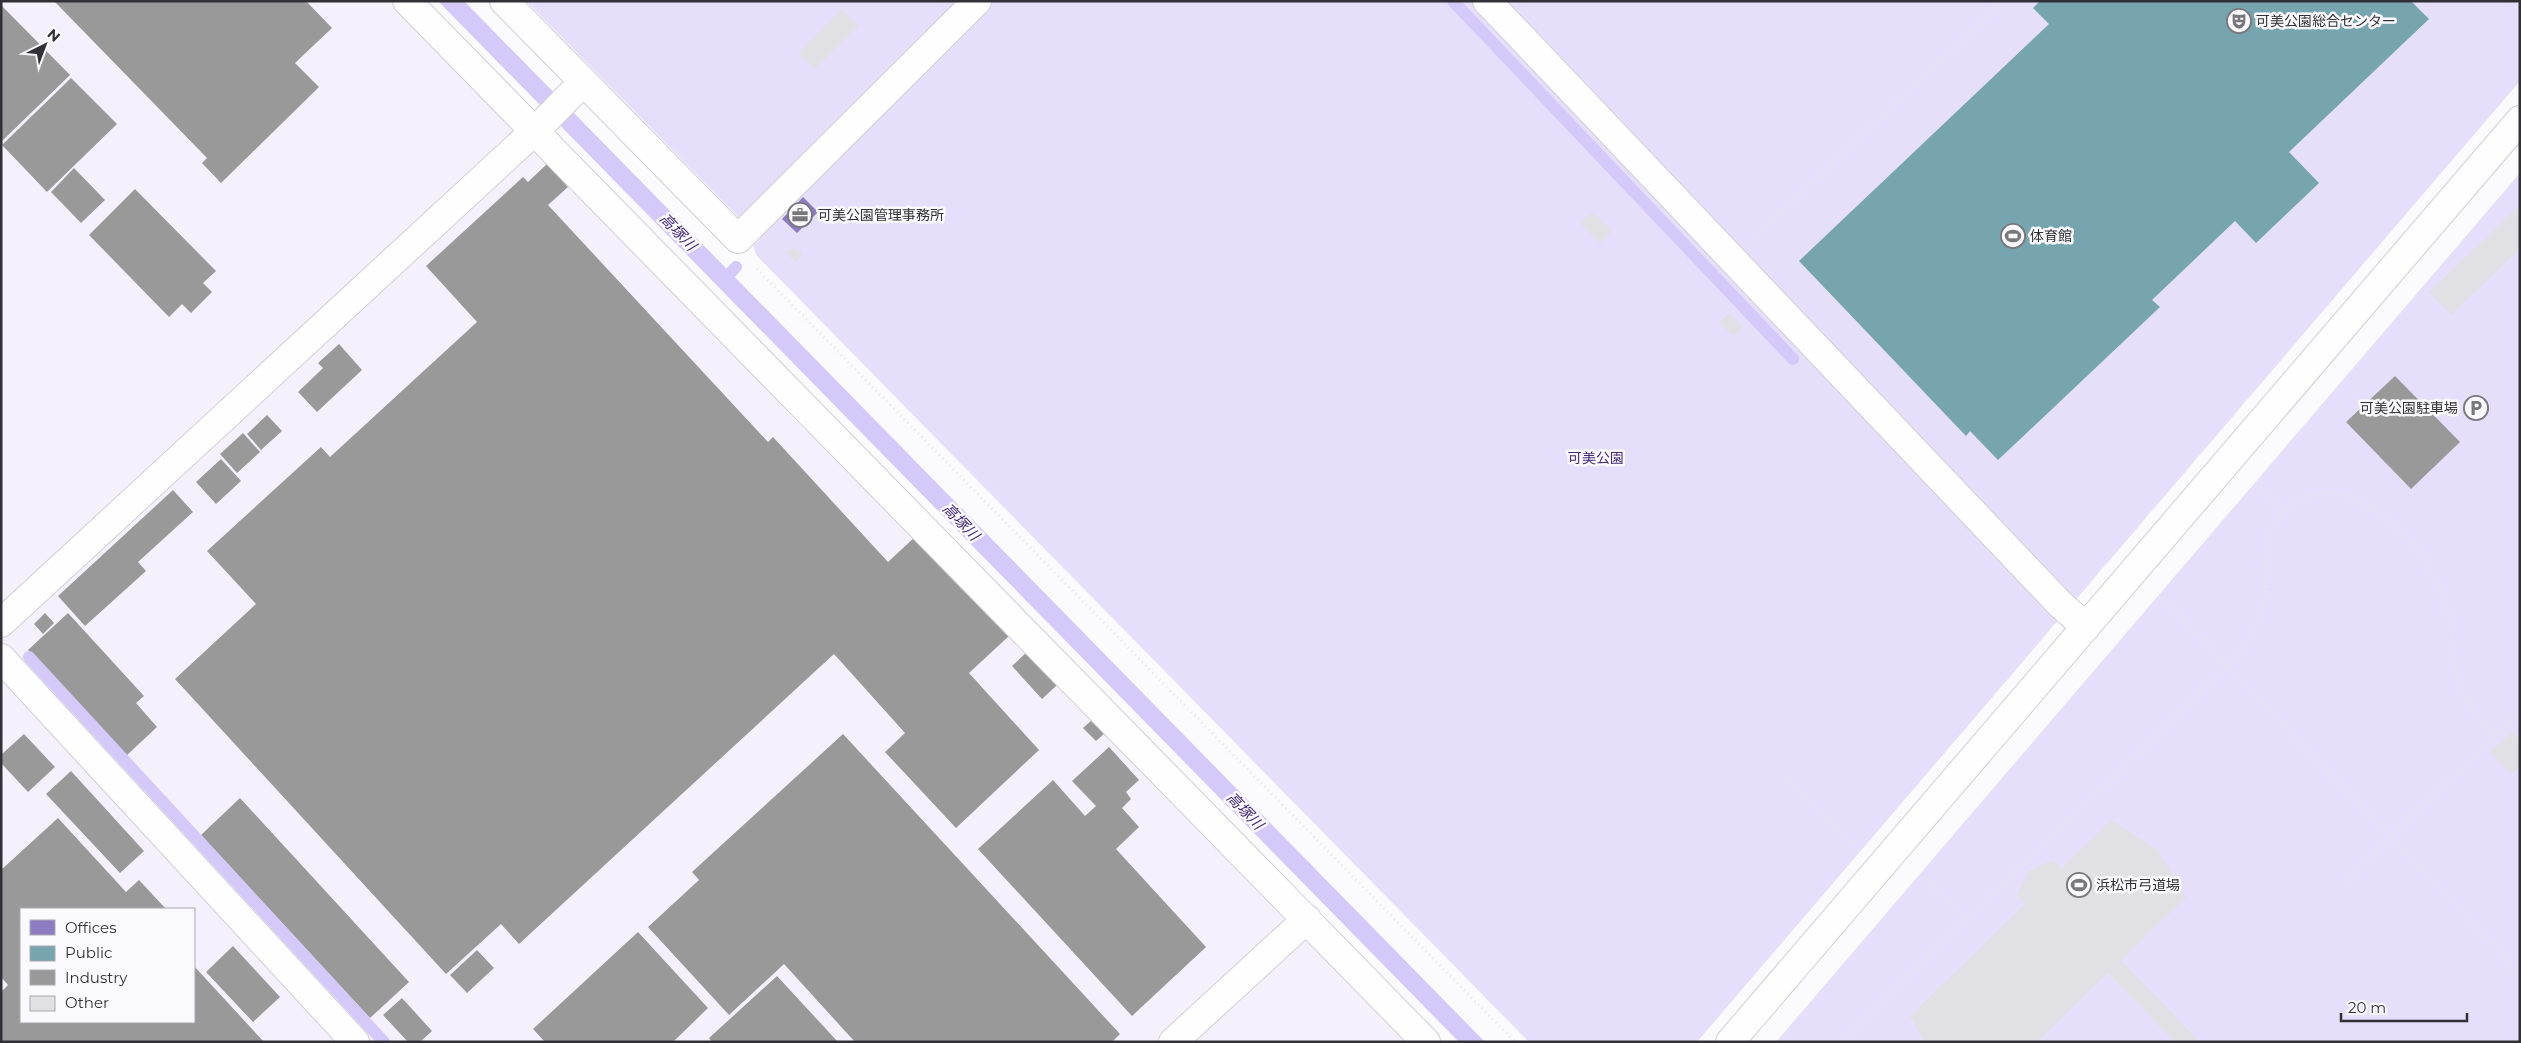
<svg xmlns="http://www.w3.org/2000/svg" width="2521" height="1043" viewBox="0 0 2521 1043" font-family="Montserrat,'Noto Sans JP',sans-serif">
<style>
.built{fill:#f4f1fd;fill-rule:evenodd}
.green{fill:#e6dffb}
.water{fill:#d4c9f9}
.offices{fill:#8e7cc3}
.public{fill:#76a5af}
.industry{fill:#999}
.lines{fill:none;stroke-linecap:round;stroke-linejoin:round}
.stream{stroke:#d4c9f9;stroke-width:12}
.building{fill:#e1e0e4}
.minor-casing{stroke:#d0cfd3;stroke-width:30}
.path{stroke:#e7e6e7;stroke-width:3;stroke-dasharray:1 4;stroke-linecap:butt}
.minor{stroke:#fefeff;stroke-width:28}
.labels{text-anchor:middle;stroke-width:5;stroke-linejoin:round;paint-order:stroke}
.poi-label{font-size:14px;fill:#323037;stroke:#faf9fd;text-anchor:start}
.park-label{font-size:14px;fill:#432976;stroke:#faf9fd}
.water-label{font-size:15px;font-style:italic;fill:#402572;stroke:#faf9fd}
</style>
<rect width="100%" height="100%" fill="#fbfafc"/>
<path class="built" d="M1,1h393l1019,1041h-1412zM21,909h173v113h-173z"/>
<path class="green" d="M526,1h1988l6,4v76l-823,961h-168l-772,-786 -4,-10 7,-7z
M2520,173v869h-744z"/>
<path class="water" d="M438,1h26l1021,1041h-26z"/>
<path class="offices" d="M803,197l15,15 -21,21 -15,-14z"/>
<path class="public" d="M2040,1h371l18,18 -140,133 30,31 -63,60 -21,-22 -83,79 8,7 -162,153 -28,-29 -4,5 -167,-175 250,-237 -16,-16z"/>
<path class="industry" d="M54,1h252l26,27 -37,35 24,24 -98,96 -19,-20 5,-5z
M1,5l69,70 -69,67z
M71,78l46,46 -70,68 -45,-47z
M547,164l21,23 -20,18 220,237 5,-5 115,125 29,-27 93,100 -41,38 70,77 -83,78 -71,-76 20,-19 -71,-79 -315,290 -18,-20 -55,50 -271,-295 81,-75 -49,-53 114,-104 9,10 147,-135 -51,-56 97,-89 5,5z
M74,168l31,32 -24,23 -30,-31z
M135,189l81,82 -13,12 9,9 -21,21 -9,-9 -13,13 -80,-82z
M339,344l23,26 -45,42 -19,-20 25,-24 -5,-5z
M2395,376l65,66 -49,47 -65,-67z
M267,415l15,16 -21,19 -14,-16z
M243,433l17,19 -23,21 -17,-19z
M221,459l20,22 -25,23 -20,-22z
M173,490l20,22 -55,50 8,9 -61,55 -27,-30z
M45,613l9,10 -11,11 -9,-10z
M68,613l76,83 -8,7 21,24 -31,29 -98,-106z
M1027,652l30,33 -15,14 -30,-33z
M1093,719l12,14 -9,8 -13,-13z
M24,734l31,33 -27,25 -27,-29v-8z
M843,734l277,300 -8,8h-257l-71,-78 -55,51 -81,-88 51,-47 -7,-8z
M1109,747l30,33 -13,12 5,7 -9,9 17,19 -23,22 90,98 -74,69 -154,-167 75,-69 32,36 11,-10 -24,-25z
M71,771l73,80 -24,22 -74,-79z
M240,798l169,184 -39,36 -169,-183z
M58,818l68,74 13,-12 27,29h-145v113h173v-56l70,76h-263v-50l7,-7 -7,-8v-107z
M638,932l70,76 -35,34h-128l-12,-13z
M233,946l47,51 -27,25 -47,-50z
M477,950l17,18 -27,25 -17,-18z
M777,976l61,66h-126l-3,-4z
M402,998l30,33 -12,11h-12l-25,-27z"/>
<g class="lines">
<path class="stream" d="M1453,1l340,358
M724,280l12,-13
M29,657l355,385"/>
</g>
<path class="building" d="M842,9l17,17 -44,43 -17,-16z
M2520,205v44l-69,66 -22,-23z
M1592,211l20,20 -12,12 -20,-20z
M794,246l9,9 -8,7 -8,-9z
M1729,313l14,14 -10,9 -14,-14z
M2512,732l8,7v28l-8,7 -22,-22z
M2111,820l47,30 28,47 -65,63 79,82h-25l-67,-69 -71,69h-112l-15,-26 115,-112 -8,-9 11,-24 25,-11 8,9z"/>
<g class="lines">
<defs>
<path id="minor" d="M407,1l1019,1041
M504,1l234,238 239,-238
M1487,1l573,603 26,23
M1,623l540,-498 42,-43
M1,658l354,384
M1173,1042l134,-123
M1730,1042l790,-922"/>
</defs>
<use href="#minor" class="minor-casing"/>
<path class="path" d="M1757,235l246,-234
M757,269l758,773
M2256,484l27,28
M2160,596l360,376
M1785,777l67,67
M1921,874l45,46
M2345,881l175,-168
M1840,1042l404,-392c10,-19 18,-35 21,-56 3,-25 -3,-56 14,-77 14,-19 32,-25 55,-24 16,1 32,12 45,20 37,25 63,67 71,111 3,21 3,43 11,63 8,20 20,34 34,50"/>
<use href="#minor" class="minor"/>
</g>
<defs>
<symbol id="theatre-ring" viewBox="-11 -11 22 22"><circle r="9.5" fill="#faf9fd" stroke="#78777c" stroke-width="1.5"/><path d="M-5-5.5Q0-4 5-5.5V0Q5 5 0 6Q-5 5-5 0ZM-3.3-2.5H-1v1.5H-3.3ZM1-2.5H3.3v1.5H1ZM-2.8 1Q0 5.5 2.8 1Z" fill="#78777c"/></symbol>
<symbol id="office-ring" viewBox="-11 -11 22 22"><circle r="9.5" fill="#faf9fd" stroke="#78777c" stroke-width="1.5"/><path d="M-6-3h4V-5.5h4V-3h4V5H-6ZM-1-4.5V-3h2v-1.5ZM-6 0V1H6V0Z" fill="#78777c"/></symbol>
<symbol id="stadium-ring" viewBox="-11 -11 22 22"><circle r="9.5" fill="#faf9fd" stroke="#78777c" stroke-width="1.5"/><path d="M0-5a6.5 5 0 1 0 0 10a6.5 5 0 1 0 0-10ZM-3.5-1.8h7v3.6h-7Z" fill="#78777c"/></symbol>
<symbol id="parking-ring" viewBox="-11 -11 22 22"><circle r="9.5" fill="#faf9fd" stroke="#78777c" stroke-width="1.5"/><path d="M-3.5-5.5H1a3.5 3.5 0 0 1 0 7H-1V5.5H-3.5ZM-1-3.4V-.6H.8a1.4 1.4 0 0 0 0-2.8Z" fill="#78777c"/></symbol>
</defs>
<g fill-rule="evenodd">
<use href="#theatre-ring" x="2225" y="7" width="28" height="28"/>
<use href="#office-ring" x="786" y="201" width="28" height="28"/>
<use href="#stadium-ring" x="1999" y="222" width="28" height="28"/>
<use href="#parking-ring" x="2462" y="394" width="28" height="28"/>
<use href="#stadium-ring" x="2065" y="871" width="28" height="28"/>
</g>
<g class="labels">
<g class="poi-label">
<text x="2256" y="26">可美公園総合センター</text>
<text x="818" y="220">可美公園管理事務所</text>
<text x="2030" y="241">体育館</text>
<text x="2458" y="413" text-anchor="end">可美公園駐車場</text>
<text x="2096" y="890">浜松市弓道場</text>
</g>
<g class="park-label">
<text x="1596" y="463">可美公園</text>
</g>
<g class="water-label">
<text transform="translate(678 232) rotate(46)" y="5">高塚川</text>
<text transform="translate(961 522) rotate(46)" y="5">高塚川</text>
<text transform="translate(1245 811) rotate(46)" y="5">高塚川</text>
</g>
</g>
<rect width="2521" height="1043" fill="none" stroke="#323037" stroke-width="5"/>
<rect x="20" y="908" width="175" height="115" fill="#faf9fd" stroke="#aaa9ae"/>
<rect x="30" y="920" width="25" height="15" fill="#8e7cc3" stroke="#aaa9ae"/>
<text x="65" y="933" font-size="15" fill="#323037">Offices</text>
<rect x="30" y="946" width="25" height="15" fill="#76a5af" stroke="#aaa9ae"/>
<text x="65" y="958" font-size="15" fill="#323037">Public</text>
<rect x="30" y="970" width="25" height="15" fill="#999999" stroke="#aaa9ae"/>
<text x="65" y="983" font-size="15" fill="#323037">Industry</text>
<rect x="30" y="996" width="25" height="15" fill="#e1e0e4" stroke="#aaa9ae"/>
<text x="65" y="1008" font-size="15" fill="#323037">Other</text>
<g transform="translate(45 45) rotate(42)" stroke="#faf9fd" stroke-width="4" paint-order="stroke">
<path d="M0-4L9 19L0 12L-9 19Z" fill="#323037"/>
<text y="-8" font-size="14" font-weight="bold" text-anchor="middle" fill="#323037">N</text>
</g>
<path d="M2341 1013v8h126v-8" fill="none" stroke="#323037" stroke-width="2.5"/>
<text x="2348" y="1013" font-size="15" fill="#323037" stroke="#faf9fd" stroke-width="4" paint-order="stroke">20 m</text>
</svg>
